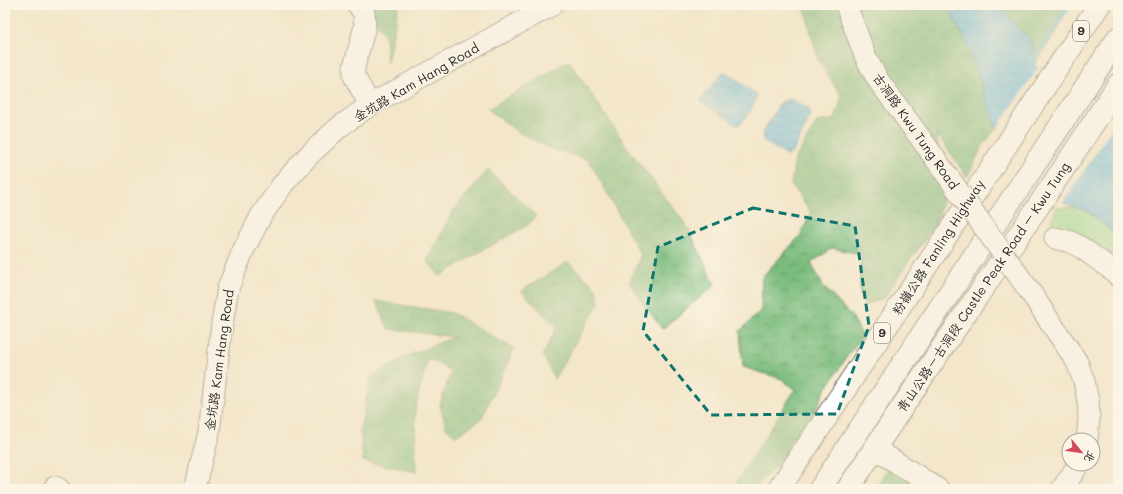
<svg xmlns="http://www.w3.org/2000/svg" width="1123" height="494" viewBox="0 0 1123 494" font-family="Mali,'LXGW WenKai TC',sans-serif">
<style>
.grass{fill:url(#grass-dots);stroke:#628460}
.forest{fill:url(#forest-crowns);stroke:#527454}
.water{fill:url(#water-waves);stroke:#487286}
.pier{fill:#f3e6ca}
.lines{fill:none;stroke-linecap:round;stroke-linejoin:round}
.stream{stroke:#64b9e0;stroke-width:4}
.minor-casing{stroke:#716c63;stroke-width:23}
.major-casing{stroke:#716c63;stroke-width:24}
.highway-casing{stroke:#716c63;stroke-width:24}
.minor{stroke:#fff;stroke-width:21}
.major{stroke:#fff;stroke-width:22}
.highway{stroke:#fff;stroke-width:22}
.minor-bridge-casing{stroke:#716c63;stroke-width:23;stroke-linecap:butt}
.minor-bridge{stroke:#fff;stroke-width:21}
.marked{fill:none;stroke:#0f766e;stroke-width:3;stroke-dasharray:8 5;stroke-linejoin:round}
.labels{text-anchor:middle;stroke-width:3;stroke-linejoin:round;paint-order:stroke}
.shield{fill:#fcf5e5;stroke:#6a6863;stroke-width:1}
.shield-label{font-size:12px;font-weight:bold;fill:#2b2b2b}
.street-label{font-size:13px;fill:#2b2b2b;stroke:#fcf5e5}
</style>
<defs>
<pattern id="grass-dots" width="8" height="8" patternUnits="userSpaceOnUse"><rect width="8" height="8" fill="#99dd95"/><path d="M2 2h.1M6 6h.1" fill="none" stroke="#84be81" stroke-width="1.8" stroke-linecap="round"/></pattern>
<pattern id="forest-crowns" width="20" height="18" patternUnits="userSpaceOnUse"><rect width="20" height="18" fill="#7abc7e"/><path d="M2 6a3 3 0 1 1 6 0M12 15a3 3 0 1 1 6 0" fill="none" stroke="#649967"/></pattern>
<pattern id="water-waves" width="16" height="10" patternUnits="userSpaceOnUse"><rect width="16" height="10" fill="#64b9e0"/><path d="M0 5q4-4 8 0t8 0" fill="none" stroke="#5397b6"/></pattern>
</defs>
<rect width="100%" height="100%" fill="#fcf5e5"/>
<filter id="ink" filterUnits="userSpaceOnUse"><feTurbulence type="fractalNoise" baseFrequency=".025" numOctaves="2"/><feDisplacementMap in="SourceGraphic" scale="8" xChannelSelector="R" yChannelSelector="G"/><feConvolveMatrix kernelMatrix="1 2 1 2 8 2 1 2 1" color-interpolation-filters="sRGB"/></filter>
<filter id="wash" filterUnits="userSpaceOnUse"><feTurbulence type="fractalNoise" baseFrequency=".012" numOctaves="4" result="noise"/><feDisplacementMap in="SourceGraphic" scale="16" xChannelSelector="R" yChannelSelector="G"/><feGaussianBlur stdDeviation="0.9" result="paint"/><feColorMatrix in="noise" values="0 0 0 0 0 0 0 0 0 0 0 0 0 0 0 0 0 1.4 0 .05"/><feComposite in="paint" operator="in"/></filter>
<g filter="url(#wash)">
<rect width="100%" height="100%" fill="#f3e6ca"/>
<path class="grass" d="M1076,207l11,4 31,26v33l-67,-47 5,-15z"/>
<path class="forest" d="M364,5h35l-12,58 -2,-28z
M803,5h145l20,42 28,81 -13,17 -16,32 -30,-43 7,63 -10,30 -28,38 -22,33 -19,7 -5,-12 1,-39 -29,-6 -21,15 12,23 30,32 10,19 -13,15 -26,40 -15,33 -18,14 -5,17 -33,33h-21l63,-99 -13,-11 -39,-12 -3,-36 21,-21 1,-33 38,-41 11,-23 -20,-28 4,-26 22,-37 18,-3 7,-22 -24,-38 -12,-45z
M1001,5h66l-9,24 -24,36 -2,-20 -3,-7 -14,-12z
M569,61l58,86 60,79 28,59 -53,44 -33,-46 12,-28 -52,-95 -37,-11 -34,-17 -30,-23z
M488,170l48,46 -8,9 -50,28 -38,23 -13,-15 26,-50z
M568,262l28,26 3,15 -45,76 -11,-24 14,-28 -36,-36z
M376,301l76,12 62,36 -32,69 -26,18 -10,-9 -6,-22 11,-34 -23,-13 -13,51 1,63 -53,-11 -3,-31 11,-53 33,-20 50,-20 -65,-8z
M890,466l33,23h-48z"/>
<path class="water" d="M948,5h53l14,21 14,12 3,7 2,20 84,65v107l-31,-26 -23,-8 -68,-75 -28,-81z
M727,73l30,22c-3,10 -10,26 -20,30l-36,-23v-3l21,-25z
M790,99l19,10 1,8 -17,35 -7,3 -22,-14 -1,-9 18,-30z"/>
<path class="pier" d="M1039,67l75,58 -52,79 -66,-74z"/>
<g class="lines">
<path class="stream" d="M1033,61l37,-56"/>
</g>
</g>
<g filter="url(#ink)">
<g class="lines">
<defs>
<path id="minor" d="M358,5l6,8 1,13 -11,41v9l16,29
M846,5l20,53 12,22 49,67
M1055,238l16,4 11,6 33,24 3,4
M1033,296l44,66 7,19 4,20 1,18 -2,21
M874,448l64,41
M55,487l4,2
M195,489l14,-57 13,-108 6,-36 15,-37 18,-35 22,-32 26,-29 29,-27 32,-23 182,-100
M1062,489l17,-25"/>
<path id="major" d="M848,489c88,-136 183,-267 270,-404"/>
<path id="highway" d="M779,489l320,-484
M820,489l298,-451"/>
</defs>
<use href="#minor" class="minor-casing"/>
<use href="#major" class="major-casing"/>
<use href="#highway" class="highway-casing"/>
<use href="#minor" class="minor"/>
<use href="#major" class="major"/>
<use href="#highway" class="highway"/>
<defs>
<path id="minor-bridge" d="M927,147l106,149"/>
</defs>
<use href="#minor-bridge" class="minor-bridge-casing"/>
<use href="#minor-bridge" class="minor-bridge"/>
</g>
</g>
<path d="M0 0H1123V494H0ZM753,208l102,18 14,100 -32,88 -126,1 -68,-84 15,-84z" fill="#f3e6ca" fill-opacity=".55" fill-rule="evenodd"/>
<path class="marked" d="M753,208l102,18 14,100 -32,88 -126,1 -68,-84 15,-84z"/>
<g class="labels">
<g class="shield">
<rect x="1073" y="21" width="16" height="20" rx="3"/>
<rect x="874" y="323" width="16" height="20" rx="3"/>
</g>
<g class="shield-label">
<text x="1081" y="35">9</text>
<text x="882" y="337">9</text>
</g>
<g class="street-label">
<text transform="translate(416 82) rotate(-30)" y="5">金坑路 Kam Hang Road</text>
<text transform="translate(916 131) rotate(55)" y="5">古洞路 Kwu Tung Road</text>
<text transform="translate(938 247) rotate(-57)" y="5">粉嶺公路 Fanling Highway</text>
<text transform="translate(983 287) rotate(-56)" y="5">青山公路－古洞段 Castle Peak Road – Kwu Tung</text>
<text transform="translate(219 360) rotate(-82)" y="5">金坑路 Kam Hang Road</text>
</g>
</g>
<rect width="1123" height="494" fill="none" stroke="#fcf5e5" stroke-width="20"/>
<g transform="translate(1081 452) rotate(119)"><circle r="19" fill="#fcf5e5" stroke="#a8a49b"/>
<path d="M0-3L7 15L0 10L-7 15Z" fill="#d1495b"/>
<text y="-6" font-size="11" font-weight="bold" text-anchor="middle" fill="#2b2b2b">北</text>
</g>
</svg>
